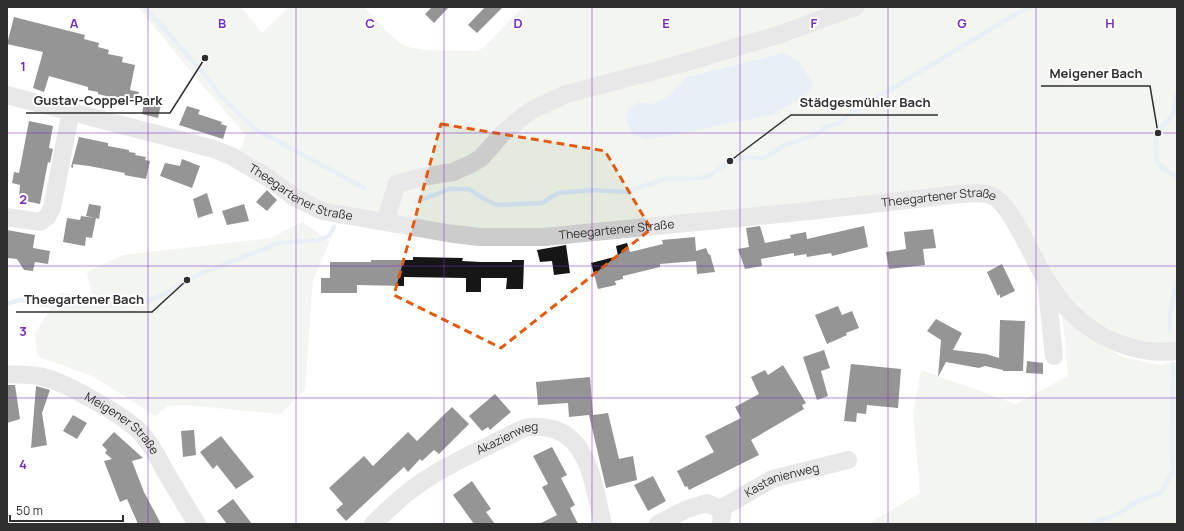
<svg xmlns="http://www.w3.org/2000/svg" width="1184" height="531" viewBox="0 0 1184 531" font-family="Manrope,sans-serif">
<style>
.green{fill:#e4ebde}
.water{fill:#ccdcea}
.lines{fill:none;stroke-linecap:round;stroke-linejoin:round}
.stream{stroke:#ccdcea;stroke-width:4.5}
.building{fill:#161616}
.minor{stroke:#ccc;stroke-width:18}
.marked{fill:none;stroke:#e8590c;stroke-width:3;stroke-dasharray:8 5;stroke-linejoin:round}
.grid{fill:none;stroke:#7b2cbf;stroke-width:1;stroke-opacity:0.55}
.labels{text-anchor:middle;stroke-width:4;stroke-linejoin:round;paint-order:stroke}
.street-label{font-size:12px;fill:#2f2f2f;stroke:#fff}
.grid-label{font-size:13px;text-anchor:middle;font-weight:bold;fill:#7b2cbf;stroke:#fff;stroke-width:4;stroke-linejoin:round;paint-order:stroke}
.leader{fill:none;stroke:#2f2f2f;stroke-width:1.5}
.callout-dot{fill:#2f2f2f;stroke:#fff;stroke-width:1.5}
.callout-label{font-size:13px;text-anchor:middle;font-weight:bold;fill:#2f2f2f;stroke:#fff;stroke-width:4;stroke-linejoin:round;paint-order:stroke}
</style>
<rect width="100%" height="100%" fill="#fff"/>
<path class="green" d="M138,7h103l21,26 27,-26h75c12,12 24,28 38,37 15,9 55,6 74,7l7,-3 40,-41h654v335l-18,3 -34,-9 -34,-16 -33,-32 -36,-69 -18,-27 -18,-3 -420,40h-84l-150,-21 -32,-14 -61,-41 7,-18 -46,-52z
M302,222l28,19 -17,39 -8,110 -25,24 -95,-9 -17,1 -13,10 -61,-39 -57,-21 -2,-22 25,-42 32,4 -5,-24 36,-17 148,-17z
M1062,311l28,27 33,19 37,8 17,-3v162h-309l52,-31 -7,-80 8,-43 95,34 52,-28z"/>
<path class="water" d="M784,53l14,7 15,24 -4,9 -37,22 -125,25 -14,-5 -7,-16 2,-10 11,-7 13,2 15,-6 20,-21z"/>
<g class="lines">
<path class="stream" d="M145,7l67,76 7,11 36,35 109,59
M1177,93c-3,7 -1,14 -5,22 -3,6 -10,11 -14,17 -4,8 -2,20 -1,29l6,7 14,9
M416,202l34,-13h19l15,10 13,6 45,-2 16,-10 35,-3 33,2 39,-13h23l19,-2 23,-16 15,-4 15,1 6,-1 17,-11 32,-11 12,-9 10,-2 14,-11 165,-99 15,-7
M7,304c4,-1 10,-4 15,-4 7,2 13,4 21,5 31,1 67,1 99,-3 21,-4 39,-19 58,-28l79,-31 39,-3 11,-4 5,-9
M1170,331v-18l7,-32
M1090,524l28,-10 20,-13 23,-8 12,-22 -1,-24 1,-83"/>
</g>
<path class="building" d="M432,7h17l-15,16 -9,-9z
M485,7h18l-26,26 -9,-8z
M14,17l71,18 -1,4 15,4 -1,4 11,3 -1,4 15,3 -1,5 13,3 -5,25 9,2 -4,11 -37,-9v-2l-10,-2v-3l-39,-11 -5,16 -11,-4 10,-36 -36,-8z
M145,96l17,4 -4,18 -16,-4z
M187,106l13,4 -2,4 24,8 -1,2 6,2 -4,13 -44,-14z
M29,121l24,5 -4,22 4,1 -3,14 -2,-1 -8,42 -15,-3 1,-4 -7,-1 1,-11 -8,-2 2,-11 5,1z
M79,137l29,6v3l21,4v2l7,1 -1,2 11,2 -1,3 5,1 -4,18 -22,-4 1,-2 -36,-7 -16,-2v4l-2,-1z
M182,159l18,7 -8,22 -32,-12 5,-13 15,3z
M267,190l10,10 -10,11 -11,-9z
M207,193l6,20 -15,5 -5,-19z
M89,204l12,2 -2,13 -3,-1 -4,20 -6,-1 -1,9 -22,-4 4,-24 13,2 1,-4 14,2 -9,-2z
M244,204l5,17 -22,4 -5,-14z
M760,226l5,17 26,-5 -1,-3 16,-3 1,7 57,-13 4,21 -36,9 -1,-3 -24,4 -1,-3 -12,2v-3l-33,6 1,7 -17,3 -7,-20 11,-2 -3,-19z
M933,229l3,19 -13,1 2,16 -36,4 -3,-17 20,-3 -2,-17z
M7,230l28,5 -2,13 17,3 -2,13 -13,-2 -2,9 -9,-1 -7,-11 -10,-1z
M695,237l1,14 10,-3 3,7 1,-1 5,18 -18,2 -1,-13 -36,3v3l-37,9v3l-8,2 1,4 -18,4 -7,-26 27,-7 -2,-10 11,-3 3,9 33,-8 -1,-4z
M566,245l4,28 -16,2 -2,-14 -12,1 -3,-12z
M413,257l50,1 -1,3 19,1h31v-2h12l-1,29h-17l1,-11h-26v14h-15v-14l-62,-1v9l-47,-1v8h-36v-15h9v-16h41v-2h42z
M1002,264l13,27 -15,7v-4l-2,2 -11,-24z
M838,306l4,9 10,-4 7,17 -13,5 1,2 -20,9 -12,-29z
M936,319l26,14 -9,17 33,4 13,4 1,-38 25,1 -2,50h-20v-1l-18,-4 -6,2 -33,-6 -8,15 3,-37 -14,-9z
M824,350l6,18 -9,3 7,25 -11,4 -14,-43z
M1027,361l16,2v11l-17,-1z
M851,364l50,5 -3,39 -31,-3 -1,9 -9,-1 -1,9 -12,-1z
M783,365l23,38 -4,2 2,4 -53,31 8,15 -70,35 -2,-4 -2,1 -8,-16 37,-19 -9,-16 36,-18 -6,-11 24,-13 -8,-17 14,-7 3,5z
M590,377l3,38 15,-2 11,46 14,-3 4,24 -31,8 -17,-73 -20,2 -1,-14 -30,2 -2,-23z
M7,385h8l5,34 -13,4z
M36,386l14,4 -8,23 5,32 -16,3z
M495,394l16,18 -21,18 -2,-3 -6,4 -13,-15z
M452,407l17,17 -30,30 -5,-4 -12,11 -2,-2 -12,13 -4,-5 -58,54 -10,-11 7,-6 -14,-16 35,-32 9,10 35,-34 9,9z
M73,415l14,8 -10,16 -14,-8z
M194,430l2,25 -13,2 -2,-26z
M114,432l29,26 -11,3 12,31 17,32h-23l-11,-25 -7,3 -16,-41 8,-2 -7,-6 2,-3 -5,-5z
M221,436l33,41 -18,12 -19,-24 -4,4 -13,-17z
M552,447l15,28 -6,3 14,27 -5,3 8,16h-39l18,-9 -15,-28 6,-3 -15,-28z
M653,476l13,25 -18,10 -14,-26z
M472,481l19,28 -5,3 9,12h-21l-21,-29z
M233,499l19,25h-25l-10,-13z"/>
<g class="lines">
<g class="minor">
<path id="s1" d="M7,95l207,54 19,8 35,21 26,19 28,14 125,22 32,4h65l265,-26 152,-17c11,-1 26,-3 35,4 14,10 31,46 39,62 9,17 19,34 32,48 28,30 69,48 110,43"/>
<path d="M7,217l33,5 7,-5 5,-9 19,-97"/>
<path d="M385,221l12,-37 25,-7 31,-5 18,-8 10,-6 22,-25 27,-22 36,-17 107,-28 108,-32 74,-27"/>
<path d="M1046,281l8,75"/>
<path id="s2" d="M7,374c12,1 25,0 36,3 24,6 82,39 98,56 9,10 17,24 23,36 11,19 22,37 33,55"/>
<path id="s3" d="M720,509l52,-30 76,-19"/>
<path id="s4" d="M373,524c15,-15 31,-30 49,-42 30,-21 66,-35 98,-52 9,-4 18,-4 28,-2 42,7 46,61 55,96"/>
<path d="M658,524l29,-15 20,-6 13,6 2,5 -1,10"/>
</g>
</g>
<path d="M0 0H1184V531H0ZM441,124l164,27 46,78 -150,119 -107,-53z" fill="#fff" fill-opacity=".55" fill-rule="evenodd"/>
<path class="marked" d="M441,124l164,27 46,78 -150,119 -107,-53z"/>
<path class="grid" d="M148,7v517M296,7v517M444,7v517M592,7v517M740,7v517M888,7v517M1036,7v517M7,133h1170M7,266h1170M7,398h1170"/>
<g class="labels">
<g class="street-label">
<text dy="4" stroke="none"><textPath href="#s1" startOffset="312">Theegartener Straße</textPath></text>
<text dy="4" stroke="none"><textPath href="#s1" startOffset="960">Theegartener Straße</textPath></text>
<text dy="4" stroke="none"><textPath href="#s1" startOffset="636">Theegartener Straße</textPath></text>
<text dy="4" stroke="none"><textPath href="#s2" startOffset="129">Meigener Straße</textPath></text>
<text dy="4" stroke="none"><textPath href="#s4" startOffset="161">Akazienweg</textPath></text>
<text dy="4" stroke="none"><textPath href="#s3" startOffset="69">Kastanienweg</textPath></text>
</g>
</g>
<g class="grid-label">
<text x="74" y="28">A</text>
<text x="222" y="28">B</text>
<text x="370" y="28">C</text>
<text x="518" y="28">D</text>
<text x="666" y="28">E</text>
<text x="814" y="28">F</text>
<text x="962" y="28">G</text>
<text x="1110" y="28">H</text>
<text x="23" y="71">1</text>
<text x="23" y="204">2</text>
<text x="23" y="336">3</text>
<text x="23" y="469">4</text>
</g>
<path class="leader" d="M1158 133L1150 86H1041M205 58L170 113H26M730 161L791 115H938M187 280L152 312H16"/>
<g class="callout-dot">
<circle cx="1158" cy="133" r="4"/>
<circle cx="205" cy="58" r="4"/>
<circle cx="730" cy="161" r="4"/>
<circle cx="187" cy="280" r="4"/>
</g>
<g class="callout-label">
<text x="1096" y="78">Meigener Bach</text>
<text x="98" y="105">Gustav-Coppel-Park</text>
<text x="865" y="107">Städgesmühler Bach</text>
<text x="84" y="304">Theegartener Bach</text>
</g>
<rect width="1184" height="531" fill="none" stroke="#2f2f2f" stroke-width="16"/>
<path d="M10 515v6h113v-6" fill="none" stroke="#2f2f2f" stroke-width="2"/>
<text x="16" y="515" font-size="12" fill="#2f2f2f" stroke="#ffffff" stroke-width="3" paint-order="stroke">50 m</text>
</svg>
